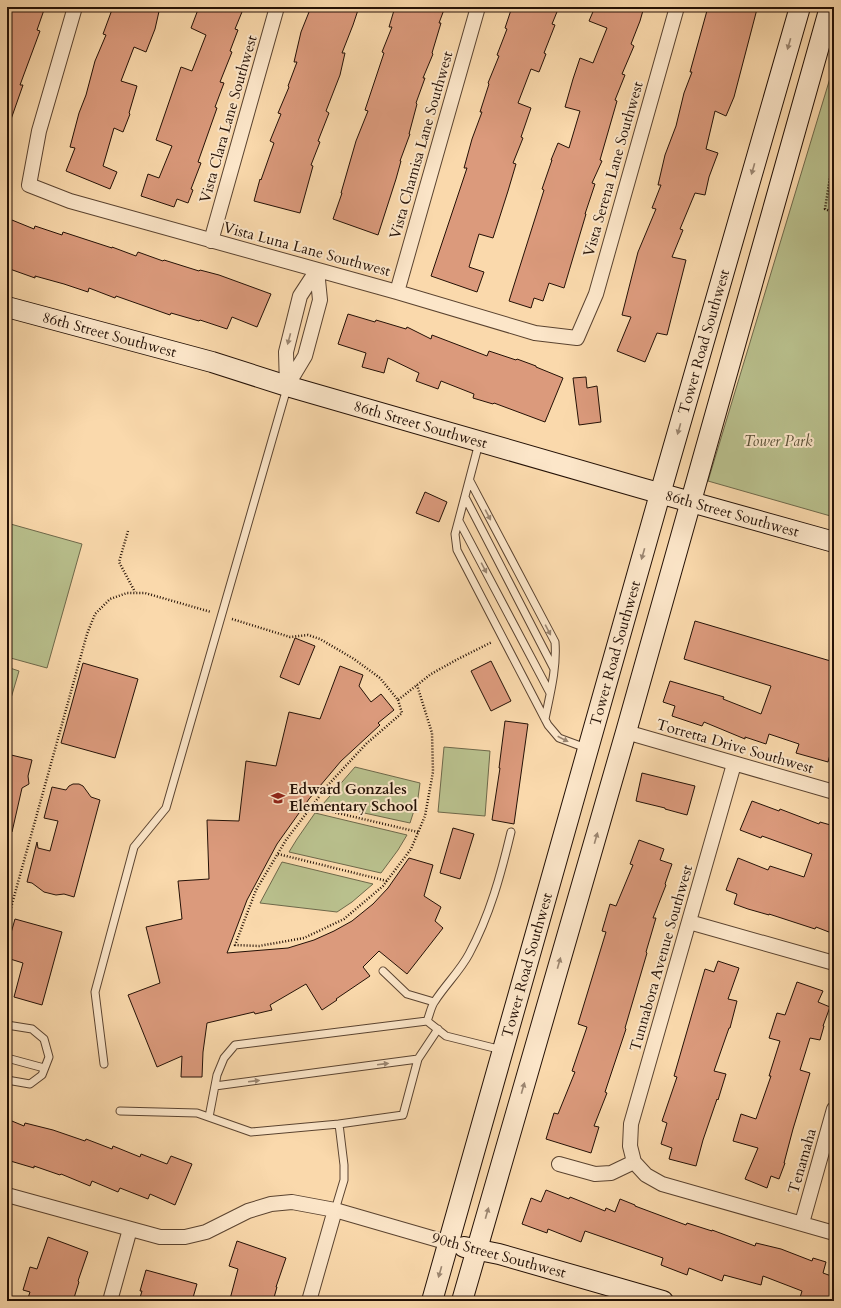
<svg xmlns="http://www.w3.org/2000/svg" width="841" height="1308" viewBox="0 0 841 1308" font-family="Cardo,serif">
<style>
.green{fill:#b9c08d;stroke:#6e684a}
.building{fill:#db9a7c;stroke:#241106}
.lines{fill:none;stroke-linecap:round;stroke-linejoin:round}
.lane-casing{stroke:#5a4330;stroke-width:9}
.street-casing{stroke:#5a4330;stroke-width:16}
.secondary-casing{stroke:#241106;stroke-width:22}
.path{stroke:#241106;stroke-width:2.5;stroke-dasharray:1 2;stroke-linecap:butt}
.lane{stroke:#fce6c9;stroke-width:7}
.street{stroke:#fce6c9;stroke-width:14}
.secondary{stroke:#fce6c9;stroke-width:20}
.oneway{fill:#9b8671}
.labels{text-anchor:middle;stroke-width:4;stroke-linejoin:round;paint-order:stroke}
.street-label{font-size:15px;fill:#241106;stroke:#fce6c9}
.park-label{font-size:15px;font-style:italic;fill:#584e35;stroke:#fce6c9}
.poi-label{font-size:15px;font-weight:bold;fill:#241106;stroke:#fce6c9;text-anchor:start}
</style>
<rect width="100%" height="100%" fill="#fad9ac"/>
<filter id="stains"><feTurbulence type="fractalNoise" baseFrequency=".005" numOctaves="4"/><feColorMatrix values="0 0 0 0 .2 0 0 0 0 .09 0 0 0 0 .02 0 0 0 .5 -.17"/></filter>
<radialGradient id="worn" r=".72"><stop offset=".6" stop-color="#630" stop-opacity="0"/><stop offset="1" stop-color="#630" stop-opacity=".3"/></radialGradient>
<path class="green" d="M834,65v452l-126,-36z
M7,523l75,21 -35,124 -40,-11z
M7,667l12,4 -10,34h-2z
M444,747l46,4 -5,65 -47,-4z
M355,767l65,16 -2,15 -8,25 -87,-19z
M315,813l92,22 -9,15 -17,23 -92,-21 8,-13z
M282,862l91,22 -21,18 -15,10 -77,-9z"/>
<path class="building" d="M7,7h38l-8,23 3,1 -20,54h3l-14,40 -2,-1z
M113,7h47l-5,22 -9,23 -12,-5 -13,34 16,5 -8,27 1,1 -7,18 -9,-4 -11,38 14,6 -7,17 -44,-18 9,-23 -5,-1 9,-34 7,-18 9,-34 11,-26 -3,-1z
M199,7h45l-9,22 3,1 -8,21 2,1 -12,30 4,1 -9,24 2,1 -19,54 3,1 -10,26 2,1 -5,13 -11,-4 -3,8 -33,-11 7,-22 11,4 13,-32 -16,-6 25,-73 11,4 14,-36 -15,-7z
M311,7h48l-6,18 -11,28h3l-5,22 -14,36 3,2 -11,28 2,1 -9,23 2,1 -13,47 -46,-12 6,-22 1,1 13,-37 -4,-2 11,-27 -3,-1 11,-26 -1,-1 9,-24h-3l7,-30z
M395,7h50l-6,16h2l-9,30 1,1 -10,24h2l-9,25 1,1 -8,30h1l-10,27h1l-5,18 -18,56 -45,-16 9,-26h-1l15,-52 12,-30 -3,-1 19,-57 -2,-1 10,-25h-3z
M512,7h47l-7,17 3,1 -11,28 2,1 -7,18 -8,-3 -13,34 13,5 -10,29 2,1 -10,25 3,1 -8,27 -15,47 -14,-4 -10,33 15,5 -7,20 -46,-16 36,-108h-3l8,-29 10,-27h-2l9,-28 -1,-1 11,-27 -2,-1 10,-26 -2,-1z
M595,7h49l-4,14 -9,23 3,2 -12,28 3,1 -10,25 2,1 -17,59 2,1 -10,22 3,1 -10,30h1l-22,74 -15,-5 -6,18 -9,-3 -3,10 -22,-7 35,-111 -2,-1 10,-29h-1l7,-17 11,5 11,-37 -15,-4 8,-28 7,-21 13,5 14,-35 -18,-7z
M708,7h43l6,2 -23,88 -8,19 -11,-5 -9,38 12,4 -9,24 -4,18 -10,-2 -15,36 3,1 -11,27 14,3 -19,75 -10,-2 -12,29 -28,-11 14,-34 -9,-2 16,-63 18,-43 -4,-1 9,-23h-3l7,-30 11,-29 8,-33 8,-21h-2z
M7,218l27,11 1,-3 27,9 1,-3 49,16v-1l24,9 2,-4 25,9 1,-1 35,11 1,-1 19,5 52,19 -14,33 -25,-10 -5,12 -27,-9 -1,1 -28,-8 -1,2 -54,-19 -1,2 -26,-10 -1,4 -24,-8 -29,-8v2l-28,-10z
M348,314l27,8 1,-2 30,9 1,-2 24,12 1,-4 55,21 2,-5 27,9 1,-1 19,7v1l27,11 -18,44 -51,-19 -1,1 -20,-6 1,-4 -33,-13 -3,8 -22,-8 3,-8 -31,-15 -4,15 -22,-6 4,-14 -28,-9z
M586,377l1,11 10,-2 4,36 -22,3 -6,-47z
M425,492l22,10 -8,20 -23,-9z
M695,621l139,41v90l-3,-1 -3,11 -32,-9 3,-9 -30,-10 -3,10 -21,-7v2l-41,-17 -2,4 -30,-10 3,-10 -12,-4 7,-21 54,16 -1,2 38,15 10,-28 -87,-27z
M295,638l20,8 -16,39 -19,-8z
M491,661l20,40 -20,10 -20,-40z
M83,663l55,16 -23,79 -54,-15z
M340,666l23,9 -4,11 12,16 10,-8 13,16 -16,13 2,2 -39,36 -32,38 -32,45 -30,56 -20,53 61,-5 26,-8 20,-9 18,-10 21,-17 15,-16 21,-30 24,7 -9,31 17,11 -6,14 8,7 -36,46 -28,-23 -16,16 7,9 -34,23 1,1 -15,10 -16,-26 -36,21 2,5 -17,4 -1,-2 -47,11 -4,29 -1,25h-21l1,-21 -25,11 -29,-72 32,-12 -14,-56 36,-8 -4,-38 31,-2 -2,-59 32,1 7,-60 30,5 13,-54 31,7z
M505,721l23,3 -14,100 -22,-4 8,-52h-1z
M7,754l25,6 -4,16 1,8 -7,4 -10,44 -5,-1z
M642,773l53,13 -8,29 -22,-6v-1l-29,-7z
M73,784h6l4,2 8,11 9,3 -26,97 -10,-3 -8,1 -12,-3 -12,-9 -5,-1 10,-40 1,6 12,3 8,-30 -14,-3 8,-31 14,3 3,-4z
M752,801l27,10 1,-2 39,15 1,-2 14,4v108l-18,-7 -1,2 -46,-15v1l-21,-6 -14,-5 3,-10 -11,-4 12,-32 30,12 2,-4 34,11 8,-23 -50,-18 -1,2 -21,-8z
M453,828l21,6 -14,45 -20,-6z
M639,840l25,9 -4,11 12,4 -7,20 1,1 -13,33h3l-10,34 1,1 -22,75 1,1 -21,63 2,1 -13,33 5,1 -8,26 -45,-14 8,-26 4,1 17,-42 -3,-1 15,-44 -9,-3 28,-92 -4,-1 8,-27 6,2 17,-41 -3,-1z
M15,919l47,13 -20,73 -28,-8 9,-34 -16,-5v-11z
M718,961l21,7 -11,31 9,2 -7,27h-1l-15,43 12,3 -8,26 -1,-1 -14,41 -7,26 -27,-7 3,-11 -11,-4 6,-21 -5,-2 15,-44 -3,-1 31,-107 9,3z
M797,982l26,9 -5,11 12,5 -7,19h1l-4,14 -10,-2 -10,32 10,3 -17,56 -9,34h1l-6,16 -8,-3 -4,12 -22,-9 13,-31 -25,-7 8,-27 15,5 15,-43h-2l11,-35 -11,-3 8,-25 8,2z
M7,1119l17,7 1,-3 28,7 32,11 1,-2 26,10 1,-3 27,11 1,-3 26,10 4,-8 21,8 -17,41 -25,-11 -2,5 -28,-11 -2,4 -26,-11 -2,5 -29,-12 -1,1 -26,-9v2l-27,-8z
M546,1190l23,9 1,-2 35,14 1,-3 9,4 5,-13 15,6v1l51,19 1,-2 25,8v-1l43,16 1,-3 25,6 31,12 1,-3 13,4 -3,11 11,4v7l-5,17h-30l3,-10 -39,-15 -2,9 -37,-10 -2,6 -33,-13 -2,7 -26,-10 2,-7 -78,-27 -4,11 -33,-13 -1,4 -25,-9 9,-26 10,4z
M48,1237l40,15 -10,29 1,1 -6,19h-46l3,-9 -7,-2 7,-23 7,2z
M237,1241l49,17 -10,29h1l-4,14h-34l-9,-2 8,-30 -9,-3z
M146,1270l51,14 -5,17h-53l3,-10h-2z"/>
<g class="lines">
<defs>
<path id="lane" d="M479,443l-24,91 2,16 91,175 11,13 27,10
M470,481l85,161c2,26 -5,52 -10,77
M465,497l89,172
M459,521l91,172
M383,971l24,23 27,8
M427,1021c3,-7 4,-15 8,-20 11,-17 25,-30 34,-47 21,-39 32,-80 42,-122
M7,1025l25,4 12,10 5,18 -7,18 -12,9 -23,-4
M7,1058l37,10
M104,1064l-9,-72 39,-145 32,-39 121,-420
M215,1086l203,-27
M120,1111l77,2 54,19 88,-8 5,41v15l-9,30
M209,1117l8,-42 7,-17 11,-13 192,-24 19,15 56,14
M339,1124l64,-9 15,-56 20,-30"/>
<path id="street" d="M75,7l-36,124 -10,54 41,16 327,91 138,41 42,5 19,-44 81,-287
M211,241l66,-234
M397,292l81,-285
M287,386l-1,-34 14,-56 17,-26
M287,386l18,-30 15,-56 -3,-30
M626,732l208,60
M689,922l145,41
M634,1162l-4,-16 1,-22 103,-360
M559,1164l36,10 16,-1 23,-11 12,13 16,9 172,49
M7,1195l153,42h25l21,-5 42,-21 23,-7 21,-2 43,8 114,33
M802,1223l32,-114
M110,1301l20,-72
M309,1301l26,-91"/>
<g id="secondary">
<path id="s1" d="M7,307l205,55 75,24 354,102 193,54"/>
<path d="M464,1247l35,7 164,47"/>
<path id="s2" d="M432,1301l228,-807 140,-487"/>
<path d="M462,1301l164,-569 204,-725"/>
</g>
</defs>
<use href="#lane" class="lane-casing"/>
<use href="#street" class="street-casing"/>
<use href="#secondary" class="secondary-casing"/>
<path class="path" d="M834,152l-9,57 9,4
M128,531l-9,31 16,30
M232,619l58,18 18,-2 12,4 34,20 26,19 18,22 33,-26 27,-15 34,-17
M398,700l4,13 -35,30 -39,42 -42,55 -30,50 -21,55 24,1 45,-8 40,-19 39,-33 28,-37 14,-33 8,-44 -1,-39 -15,-48
M312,807l106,25
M278,854l109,27
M7,922l80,-288 8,-20 15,-15 17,-6h18l66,19"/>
<use href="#lane" class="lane"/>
<use href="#street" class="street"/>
<use href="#secondary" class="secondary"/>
</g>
<defs><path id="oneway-solid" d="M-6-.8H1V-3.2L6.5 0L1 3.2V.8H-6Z"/></defs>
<g class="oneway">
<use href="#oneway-solid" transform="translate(789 44) rotate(106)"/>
<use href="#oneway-solid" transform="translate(753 169) rotate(106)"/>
<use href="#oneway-solid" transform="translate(289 339) rotate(105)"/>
<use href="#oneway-solid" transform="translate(679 429) rotate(106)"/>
<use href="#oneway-solid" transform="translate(488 515) rotate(62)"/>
<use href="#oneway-solid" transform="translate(643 554) rotate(106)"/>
<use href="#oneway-solid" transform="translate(484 568) rotate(62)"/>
<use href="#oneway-solid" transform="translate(548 630) rotate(62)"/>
<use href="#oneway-solid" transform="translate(563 739) rotate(27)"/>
<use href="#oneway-solid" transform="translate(596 838) rotate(-74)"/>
<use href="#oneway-solid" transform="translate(559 963) rotate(-74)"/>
<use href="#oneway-solid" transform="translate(383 1064) rotate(-7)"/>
<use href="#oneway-solid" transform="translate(254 1081) rotate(-7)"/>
<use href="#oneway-solid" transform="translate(523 1088) rotate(-74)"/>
<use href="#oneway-solid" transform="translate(487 1213) rotate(-74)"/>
<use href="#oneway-solid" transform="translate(440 1272) rotate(106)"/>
</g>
<defs>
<symbol id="school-bare" viewBox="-9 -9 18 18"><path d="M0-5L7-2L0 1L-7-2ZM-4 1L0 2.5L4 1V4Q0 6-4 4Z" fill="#8f2418" stroke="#fce6c9" stroke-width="2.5" paint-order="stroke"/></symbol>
</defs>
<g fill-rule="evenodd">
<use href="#school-bare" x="268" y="788" width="20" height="20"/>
</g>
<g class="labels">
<g class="street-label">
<text transform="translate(228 119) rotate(-74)" y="5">Vista Clara Lane Southwest</text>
<text transform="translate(421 145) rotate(-74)" y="5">Vista Chamisa Lane Southwest</text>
<text transform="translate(613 169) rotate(-74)" y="5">Vista Serena Lane Southwest</text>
<text transform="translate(307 249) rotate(15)" y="5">Vista Luna Lane Southwest</text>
<text dy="5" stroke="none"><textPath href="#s1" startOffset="106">86th Street Southwest</textPath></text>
<text dy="5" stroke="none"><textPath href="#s2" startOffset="997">Tower Road Southwest</textPath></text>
<text dy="5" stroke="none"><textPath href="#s1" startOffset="430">86th Street Southwest</textPath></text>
<text dy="5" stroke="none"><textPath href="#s1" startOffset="754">86th Street Southwest</textPath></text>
<text dy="5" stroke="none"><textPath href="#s2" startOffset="673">Tower Road Southwest</textPath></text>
<text transform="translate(735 746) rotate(16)" y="5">Torretta Drive Southwest</text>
<text transform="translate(661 958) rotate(-74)" y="5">Tunnabora Avenue Southwest</text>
<text dy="5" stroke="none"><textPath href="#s2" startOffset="349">Tower Road Southwest</textPath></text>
<text transform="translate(802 1161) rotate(-74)" y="5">Tenamaha</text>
<text transform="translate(499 1255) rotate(15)" y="5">90th Street Southwest</text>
</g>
<g class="park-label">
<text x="778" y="446">Tower Park</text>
</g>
<g class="poi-label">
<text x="289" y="794">Edward Gonzales<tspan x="289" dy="17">Elementary School</tspan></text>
</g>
</g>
<rect width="841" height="1308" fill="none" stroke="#fad9ac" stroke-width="24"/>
<rect x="8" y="8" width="825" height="1292" fill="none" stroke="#241106" stroke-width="2"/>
<rect x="12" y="12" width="817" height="1284" fill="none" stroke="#241106"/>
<rect width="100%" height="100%" filter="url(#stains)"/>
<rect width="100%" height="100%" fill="url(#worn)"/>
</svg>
